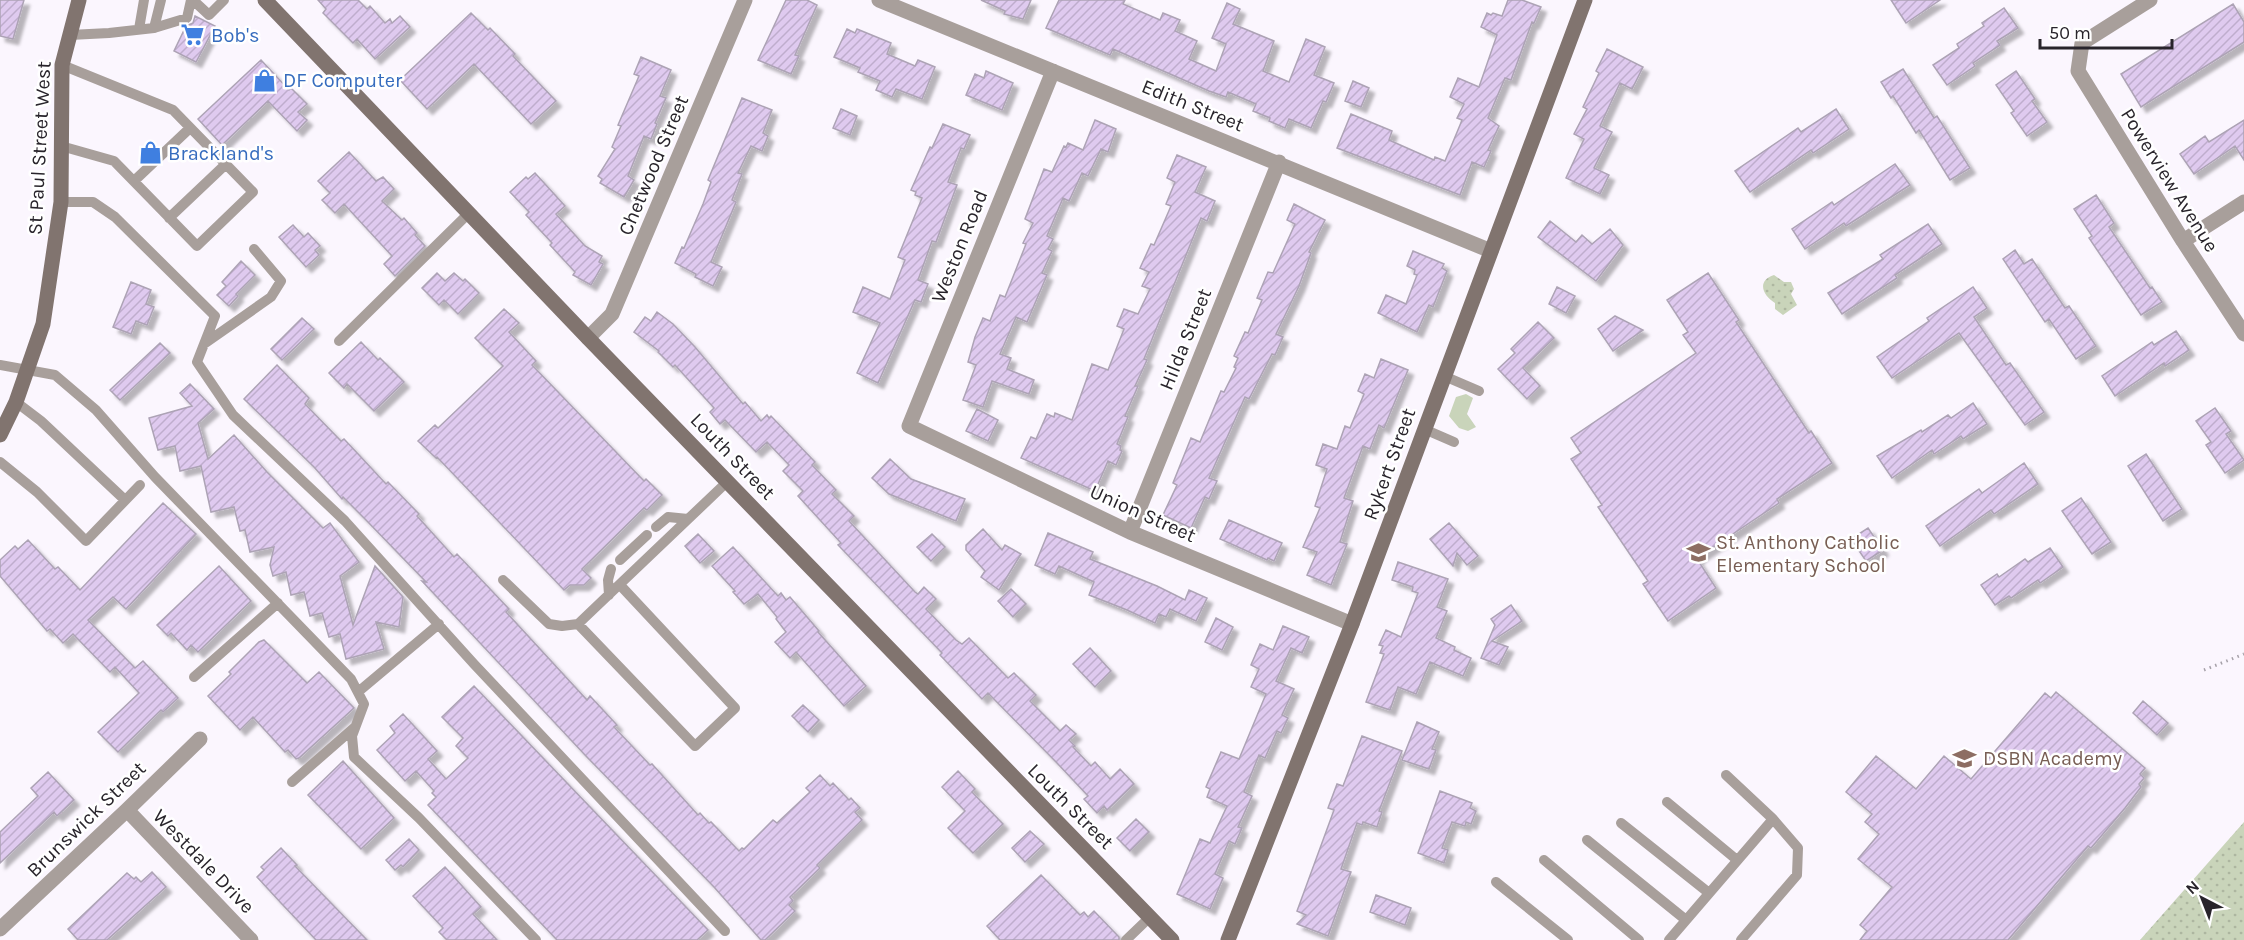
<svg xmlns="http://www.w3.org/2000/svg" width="2244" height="940" viewBox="0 0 2244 940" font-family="Karla,sans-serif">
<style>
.green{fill:#c9d4ba}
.park{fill:url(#park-dots)}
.building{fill:url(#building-hatch);stroke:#ada3b5;stroke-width:1.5;filter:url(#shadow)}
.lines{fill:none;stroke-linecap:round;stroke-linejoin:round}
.path{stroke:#a6a1a9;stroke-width:3;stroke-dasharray:1.5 4.5;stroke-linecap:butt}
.lane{stroke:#a89f9b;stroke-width:10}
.street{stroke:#a89f9b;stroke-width:15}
.secondary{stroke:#81746f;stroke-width:15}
.labels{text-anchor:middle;stroke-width:5;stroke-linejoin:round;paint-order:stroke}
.shop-label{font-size:20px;fill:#366cbe;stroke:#fff;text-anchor:start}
.street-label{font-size:20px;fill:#28242b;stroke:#fff}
.education-label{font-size:20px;fill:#785e54;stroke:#fff;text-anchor:start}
</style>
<defs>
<pattern id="park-dots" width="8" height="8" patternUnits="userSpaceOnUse" patternTransform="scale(1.5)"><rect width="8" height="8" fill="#c9d4ba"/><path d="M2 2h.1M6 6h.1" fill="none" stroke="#adb6a0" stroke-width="1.8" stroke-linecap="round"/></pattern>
<pattern id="building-hatch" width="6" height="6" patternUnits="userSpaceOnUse" patternTransform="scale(1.5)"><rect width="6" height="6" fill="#dfcaef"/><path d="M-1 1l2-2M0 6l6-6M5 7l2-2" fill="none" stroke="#bfadcd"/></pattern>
<filter id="shadow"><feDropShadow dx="5.5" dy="5.5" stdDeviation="1.5" flood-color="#0004"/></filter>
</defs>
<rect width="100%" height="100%" fill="#fbf6fe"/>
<path class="green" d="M1466,394l7,4 -6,16 9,13 -8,4 -9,-3 -10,-12 7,-19z"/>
<path class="park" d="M1774,275l10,7h7l3,7 -3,5 6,11 -14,10 -8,-6v-6c-12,-7 -19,-22 -1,-28z
M2244,822v118h-104z"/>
<path class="building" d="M0,0h24l-11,39 -13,-3z
M318,0h40l9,9 3,-3 15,17 5,-4 2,4 8,-7 10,11 -35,32 -18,-20 -4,4 -30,-30 3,-4z
M786,0h21l10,5 -22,50 4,1 -8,18 -33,-14z
M981,0h50l-8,19 -19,-5 1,-3z
M1059,0h66l-2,4 37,16 3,-7 17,7 -5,11 22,10 -8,18 27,12 10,-27 -14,-6 15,-35 13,6 -7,15 41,17 -11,30 26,11 17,-43 19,8 -11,28 20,8 -8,19 -3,-1 -12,27 -22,-9 -4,9 -16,-7 1,-3 -17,-7 3,-7 -28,-12 -2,5 -17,-6 -96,-42 -3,6 -64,-27z
M1508,0h14l19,7 -7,16 -2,-1 -21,58 -6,-2 -17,40 11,8 -11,24 3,1 -7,16 -12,-5 -12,33 -123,-47 14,-34 41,17 -3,9 45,20 1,-3 10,4 15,-36 2,-5 -5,-2 7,-14 -14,-7 8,-19 21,9 18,-52 -16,-8 6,-14 4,2 2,-2 9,3z
M1891,0h49l-34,23z
M2233,4l11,18v20l-103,65 -20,-33z
M2004,8l14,20 -21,13 3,4 -27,18 2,3 -28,19 -14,-20 26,-17 -2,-4 27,-18 -2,-3z
M471,13l17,17 2,-2 25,26 -2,2 43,45 -25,23 -57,-60 -47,45 -27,-29z
M195,16l20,10 -19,36 -22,-11 12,-25 7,-3z
M847,29l8,4 2,-4 34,14 -4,11 28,12 3,-6 17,7 -13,32 -26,-10 -4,8 -16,-7 4,-9 -22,-9 2,-4 -26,-11z
M1607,49l36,18 -11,22 -12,-6 -20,43 12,6 -18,36 15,7 -9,19 -34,-16 18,-39 -10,-5 13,-25 -4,-2 16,-34 -3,-2z
M641,57l30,13 -11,26 6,2 -11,25 2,1 -6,15 -7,-3 -16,40 6,4 -10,17 -24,-14 2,-4 -4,-3 17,-27 -3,-2 9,-21 -3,-1 21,-49 -5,-2z
M261,60l28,30 2,-2 16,16 -9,8 9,8 -10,11 -29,-30 -46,44 -24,-26z
M1903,69l31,49 3,-2 33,52 -20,12 -31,-50 -3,3 -23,-37 -2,2 -10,-16z
M986,71l27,12 -11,27 -36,-15 9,-21 9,4z
M2016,71l19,28 -3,2 15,21 -20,14 -16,-23 3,-2 -18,-26z
M1353,81l16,7 -8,19 -16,-6z
M742,98l30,12 -9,23 5,3 -6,15 -11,-5 -13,27 4,1 -10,26 4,2 -25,60 11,5 -9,19 -18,-9 1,-3 -21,-11 7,-16 2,1 19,-44 8,-22 -3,-2z
M841,109l16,7 -7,19 -17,-7z
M1836,109l13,20 -36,24 -2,-3 -61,42 -15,-21 63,-43 3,4z
M1095,120l21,9 -8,23 -7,-3 -13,27 -6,-3 -13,28 -6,-3 -16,38 6,3 -5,10 4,2 -10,22 5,2 -20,47 -11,-5 -16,37 11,4 -4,11 27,11 -5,14 -37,-13 -9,26 -20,-7 13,-35 -8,-3 7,-25 8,-19 7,3 10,-26 5,2 21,-53 -3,-1 10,-20 -8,-4 19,-50 8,3 12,-26 2,1 2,-4 15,7z
M2244,120v40l-9,-14 -41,28 -14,-20 25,-18 4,6z
M943,124l27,11 -6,14 -3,-1 -13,34 9,3 -21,57 -4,-1 -14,39 10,4 -7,18 -6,-2 -37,83 -21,-10 23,-50 -27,-11 10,-25 27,12 15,-39 -7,-3 24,-59 -7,-3 1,-3 -5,-2 19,-43 2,1z
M349,152l27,29 7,-4 11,12 -12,12 20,19 2,-2 13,15 -2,2 10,11 -30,30 -11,-12 8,-8 -48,-52 -9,9 -13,-13 8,-7 -12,-12z
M1177,155l29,12 -11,25 20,9 -8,20 -6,-3 -57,141 3,1 -12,26h3l-13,30 3,1 -11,27 4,2 -1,4 2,1 -6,14 -8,-4 -13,30 -74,-33 10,-21 5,2 11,-25 7,3 1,-4 17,7 20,-56 16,6 16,-41 -7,-3 7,-17 14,5 12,-25 -8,-3 7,-14 -9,-4 11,-24 3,1 17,-39 -5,-2 9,-22 -8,-4z
M1895,164l15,21 -64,41 -2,-3 -39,26 -13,-20 40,-27 2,3z
M535,173l30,33 -9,8 29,32 17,10 -3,6 4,2 -12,21 -18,-10 2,-3 -25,-27 2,-2 -26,-28 3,-3 -19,-20 16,-15 2,2z
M2096,195l18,28 -5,4 41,61 2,-1 10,15 -21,13 -52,-77 3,-2 -18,-27z
M1294,204l31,16 -16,32 2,1 -12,33 -23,48 7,3 -8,18 -3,-1 -23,45 -4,-2 -36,81 8,3 -8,18 -4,-2 -14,31 -28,-13 14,-30 -4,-2 18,-45 9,4 21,-51 3,1 12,-24 -2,-1 4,-9 -4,-2 11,-24 3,1 14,-33 -5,-2 11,-26 5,1 22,-49 -8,-4z
M1550,221l26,21 6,-7 10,9 18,-15 13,16 -27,36 -58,-44z
M1928,224l14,20 -47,31 2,3 -55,36 -14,-21 55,-34 -3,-4z
M293,225l11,12 4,-4 12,13 -5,4 4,5 -13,12 -27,-30z
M2015,250l9,14 8,-5 33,49 4,-2 27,40 -20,13 -27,-40 -4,3 -42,-63z
M1413,251l31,13 -2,4 5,3 -14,36 -4,-2 -12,27 -39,-19 8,-18 20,9 11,-29 -3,-1 1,-4 -8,-4z
M241,261l14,14 -19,19 2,2 -9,10 -12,-11 9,-9 -4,-4z
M437,273l8,8 9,-8 9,8 2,-2 14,14 -21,21 -14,-14 -5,5 -17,-17z
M1708,273l31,47 -3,2 73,111 2,-2 21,32 -55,36 2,4 -76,51 -6,5 19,29 -48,33 -25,-37 5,-3 -50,-74 4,-2 -31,-46 10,-6 -10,-15 125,-85 -13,-18 5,-3 -21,-32z
M131,282l20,8 -5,14 8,3 -7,18 -11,-4 -5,13 -18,-7z
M1557,287l18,9 -9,17 -17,-9z
M1973,287l14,21 -13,9 32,48 4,-2 34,49 -19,13 -66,-92 -67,45 -15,-21 52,-36 -2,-3z
M504,309l15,14 -10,9 27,29 -4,4 112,116 2,-2 16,16 -15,15 -3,-2 -62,61 9,9 -7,7h-14l-6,5 -127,-133 -1,1 -18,-17 17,-16 3,3 65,-62 -28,-28z
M657,312l16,12 22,23 48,57 2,-2 16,19 6,-6 2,3 2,-2 44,46 -3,3 24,25 -4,4 22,22 -5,5 66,71 3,2 6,-7 12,12 -10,10 30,31 6,4 7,-6 39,40 6,-5 22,22 -6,6 30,30 6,-6 10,9 -7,6 6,6 -2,1 18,19 4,-4 15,17 10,-10 14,15 -27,26 -3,-4 -7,7 -13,-14 4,-3 -31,-33 -69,-70 -6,6 -42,-44 2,-2 -104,-108 3,-2 -43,-47 5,-5 -20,-20 6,-6 -22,-23 -11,10 -31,-32 -5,4 -10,-12 4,-4 -39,-43 -2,2 -15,-15 1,-1 -25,-19 11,-15 6,4z
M1615,316l28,14 -30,21 -15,-22z
M302,318l12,11 -32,31 -11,-11z
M1538,322l16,16 -31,30 17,18 -13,13 -29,-30 17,-16 -4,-4z
M2176,331l13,19 -24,16 -1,-3 -49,33 -13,-20 50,-34 2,3z
M361,342l17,18 2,-2 24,24 -30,29 -27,-27 -3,4 -15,-15z
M160,343l10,10 -50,47 -10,-10z
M1381,359l27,11 -24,58 -5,-3 -9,24 -7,-3 -19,52 9,3 -13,41 7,2 -16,41 -24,-10 10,-23 -14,-5 17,-39 -5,-2 12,-37 -11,-4 7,-21 14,5 8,-23 5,2 14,-34 -6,-3 7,-17 9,4z
M277,365l32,33 -4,6 36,37 3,-2 16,17 26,28 2,-2 31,32 -2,2 37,41 3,-3 52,55 -3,3 81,88 3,-4 27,29 -3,2 36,38 2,-1 46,51 2,-2 9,10 2,-1 28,29 3,-3 2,1 29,-29 4,3 33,-31 -4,-4 14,-13 10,11 3,-3 16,17 2,-2 9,10 -5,4 7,8 -45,45 3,3 -30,29 3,4 -4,4 6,6 -30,29h-4l-47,-53 -129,-132 -163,-174 4,1 -60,-62 -23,-23 -1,2 -28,-32 -70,-68z
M190,384l24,25 -16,14 10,36 26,-24 33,37 56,56 7,-5 29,39 -19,14 13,49 22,-59 28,31 -4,30 -23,-5 8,27 -38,10 -6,-25 -11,3 -7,-24 -12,3 -6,-24 -13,3 -5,-23 -13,4 -3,-11 4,-18 -24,5 -5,-22 -5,1 -6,-24 -23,5 -10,-46 -21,5 -5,-25 -17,4 -9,-32 43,-12 -12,-13z
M1973,403l14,21 -24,15 -2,-3 -27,18 -2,-4 -40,28 -15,-22 44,-26 1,2 26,-17 3,3z
M2215,408l16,23 -5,3 18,26 -19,13 -19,-28 5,-3 -15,-21z
M977,409l21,11 -10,21 -22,-10z
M2146,454l36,55 -19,12 -35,-55z
M890,459l21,20 54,20 -9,22 -67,-27 -17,-16z
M2024,463l14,21 -44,30 -3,-4 -51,36 -14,-20 53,-37 3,4z
M2081,498l30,44 -19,12 -30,-43z
M163,503l33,31 -70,75 -13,-12 -25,23 47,48 8,-7 35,37 -15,14 -2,-2 -43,42 -20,-20 41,-39 -24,-26 -5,5 -37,-38 -10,9 -13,-14 -3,2 -47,-55v-16l15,-14 3,3 10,-9 27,29 3,-2 22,23z
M1229,520l53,23 -8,18 -6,-3 -1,2 -47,-21z
M1449,523l29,33 -11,9 -10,-12 -4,13 -23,-27z
M1868,528l15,22 -17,11 -15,-22z
M983,529l19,21 3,-5 16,9 -22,36 -18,-13 4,-6 -19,-21v-5z
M1048,533l45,19 -3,7 67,27 28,14 4,-10 18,8 -11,23 -26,-12 -4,8 -7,-3 -4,9 -28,-13 -38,-15 5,-13 -35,-16 -4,8 -20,-9z
M698,534l16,17 -14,12 -15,-17z
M932,534l13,13 -14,14 -14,-14z
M733,547l45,49 3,-3 5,7 4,-3 29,34 -1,1 48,54 -22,20 -48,-54 -6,6 -15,-16 11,-10 -10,-13 1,-2 -19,-23 -14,10 -11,-12 2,-1 -23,-25z
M2050,548l13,19 -23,16 -2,-3 -27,18 -2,-2 -14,9 -14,-20 16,-11 2,3 26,-18 3,3z
M1398,562l50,17 -11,28 10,4 -11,27 19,9 -1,3 17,8 -8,18 -33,-14 -14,32 -18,-7 -8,23 -24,-8 18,-48 -4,-1 3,-7 -4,-1 7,-15 15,7 17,-44 -6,-2 1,-4 -21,-7z
M219,566l32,35 -53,51 -7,-7 -4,5 -16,-17 -3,3 -11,-11z
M1011,589l15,15 -13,13 -15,-16z
M1511,605l11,16 -30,20 16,6 -9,18 -18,-7 14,-33 -4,-6z
M1216,618l17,9 -11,23 -17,-8z
M1283,626l26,11 -7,16 -11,-5 -15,33 18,8 -12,26 6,3 -7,15 -4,-2 -12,27 -6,-3 -15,37 8,4 -14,31 4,1 -7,16 -6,-3 -14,33 8,4 -13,31 -33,-15 23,-55 10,4 17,-37 -20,-9 3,-8 -4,-2 15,-35 18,7 27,-65 -15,-7 8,-18 -8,-4 9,-21 13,6z
M264,640l43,43 12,-11 35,36 -55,50 -3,1 -8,-9 -3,2 -32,-35 -13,13 -32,-34 23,-22 -2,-2 30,-30z
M1090,648l21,23 -16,16 -22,-23z
M474,686l234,244 -11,10h-140l-129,-135 8,-8 -4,-4 2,-2 -18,-20 -11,10 -28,-31 18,-17 -5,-7 13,-12 34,37 -9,8 18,20 22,-21 -12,-12 7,-8 -21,-21z
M2056,692l89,76 -5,6 4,4 -5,6 2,3 -16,21 -34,40 -3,-2 -80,94h-148l7,-9 -7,-6 32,-38 -34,-28 21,-25 -14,-12 7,-8 -26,-22 30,-36 40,33 28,-33 27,23 74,-86 6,5z
M2143,701l25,22 -11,12 -24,-22z
M803,705l16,15 -11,12 -16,-16z
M1417,722l22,10 -7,17 4,1 -7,19 -27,-9z
M1362,736l40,15 -23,60 3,1 -5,15 -14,-5 -1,3 -5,-2 -16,46 10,3 -23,64 -31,-12 9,-9 -9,-4 37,-101 -6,-2 9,-24 6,2z
M343,761l51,57 -33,31 -53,-54z
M958,771l17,18 -3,3 31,32 -30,29 -25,-25 17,-17 -23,-24z
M48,772l26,28 -17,16 -3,-4 -54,51v-31l38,-36 -7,-8z
M1440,791l32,12 -2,5 6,3 -5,13 -5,-2 -1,4 -13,-4 -10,26 6,2 -4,13 -26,-10z
M1136,819l13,13 -19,19 -13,-13z
M1030,831l14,13 -19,18 -13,-14z
M409,839l10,11 -16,17 -2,-2 -6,5 -9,-10z
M281,848l16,17 -2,1 72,74h-51l-35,-37 -24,-26 7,-7 -3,-3z
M445,867l36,40 -8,7 24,26h-50l-8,-8 4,-4 -30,-32z
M152,872l14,15 -59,53h-29l-10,-11 59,-56 7,6 2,-2 5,5z
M1041,875l39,40 4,-3 4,5 6,-6 25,26v3h-119l-13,-14z
M1376,895l35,13 -6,17 -35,-13z"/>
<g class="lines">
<path class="path" d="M2204,670l40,-16"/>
<path class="lane" d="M193,0l16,15 15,-15
M154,28l33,-10 4,-18
M139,29l5,-29
M70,35l39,-2 45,-5 7,-28
M61,146l53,15 83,85 56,-54 -80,-82 -111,-45
M134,181l56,-53
M61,202h32l22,15 100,99 -18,46 36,53 112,106 129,143 251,267
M169,218l57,-54
M339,341l130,-128
M204,344l67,-47 10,-16 -27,-32
M0,365l55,10 41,35 59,67 196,202 13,25 -12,32 2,21 65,61 117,122
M1444,376l35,15
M16,402l25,19 84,79
M1424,429l30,13
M0,462l37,30 49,49 54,-56
M656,527l12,-10 20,2
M620,560l27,-25
M503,580l46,44 13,2 16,-2
M620,585l115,123 -40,38 -117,-122 150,-143
M609,595l-1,-15 3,-11
M194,677l84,-74
M358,692l81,-68
M1726,775l47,44 25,29 -1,27 -56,65
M292,782l63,-55
M1667,802l70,58
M1621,823l88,70
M1587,840l99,80
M1544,860l95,80
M1496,882l72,58
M1126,940l24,-23
M1669,940l104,-121"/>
<path class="street" d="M879,0l612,251
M2150,0l-68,43 -4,28 105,170 61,93
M1053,71l-144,355 221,106 222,92
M2183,241l61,-39
M588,338l24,-24 133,-314
M1130,532l149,-370
M127,810l124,130
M0,929l127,-119 73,-71"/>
<path class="secondary" d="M265,0l323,338 584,602
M0,435l16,-33 27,-78 18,-122 1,-137 17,-65
M1228,940l124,-316 233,-624"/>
</g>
<defs>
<symbol id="supermarket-bare" viewBox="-9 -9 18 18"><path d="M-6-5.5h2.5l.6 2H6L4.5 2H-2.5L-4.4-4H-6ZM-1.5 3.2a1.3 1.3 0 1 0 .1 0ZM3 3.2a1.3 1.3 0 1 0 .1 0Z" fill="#3f7fe0" stroke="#fff" stroke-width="2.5" paint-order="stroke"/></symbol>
<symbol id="shop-bare" viewBox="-9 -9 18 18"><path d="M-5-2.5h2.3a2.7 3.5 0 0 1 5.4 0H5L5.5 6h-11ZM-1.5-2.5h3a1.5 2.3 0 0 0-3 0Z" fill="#3f7fe0" stroke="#fff" stroke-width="2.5" paint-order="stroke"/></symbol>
<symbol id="school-bare" viewBox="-9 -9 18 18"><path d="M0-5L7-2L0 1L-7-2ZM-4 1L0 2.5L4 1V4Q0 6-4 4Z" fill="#8d6e63" stroke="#fff" stroke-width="2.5" paint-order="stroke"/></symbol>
</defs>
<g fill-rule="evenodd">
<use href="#supermarket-bare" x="176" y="18" width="33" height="33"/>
<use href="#shop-bare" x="248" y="64" width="33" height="33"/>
<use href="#shop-bare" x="134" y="136" width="33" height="33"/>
<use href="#school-bare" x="1682" y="536" width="33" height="33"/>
<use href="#school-bare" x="1948" y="742" width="33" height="33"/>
</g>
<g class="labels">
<g class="shop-label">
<text x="211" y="42">Bob's</text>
<text x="283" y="87">DF Computer</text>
<text x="168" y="160">Brackland's</text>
</g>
<g class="street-label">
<text transform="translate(1193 105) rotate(22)" y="7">Edith Street</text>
<text transform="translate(39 148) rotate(-87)" y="7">St Paul Street West</text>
<text transform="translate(653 165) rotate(-67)" y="7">Chetwood Street</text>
<text transform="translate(2170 180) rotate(58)" y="7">Powerview Avenue</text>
<text transform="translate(959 246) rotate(-68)" y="7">Weston Road</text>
<text transform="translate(1185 339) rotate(-68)" y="7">Hilda Street</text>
<text transform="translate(733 456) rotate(46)" y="7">Louth Street</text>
<text transform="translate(1389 464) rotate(-70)" y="7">Rykert Street</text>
<text transform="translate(1143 513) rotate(24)" y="7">Union Street</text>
<text transform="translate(1071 806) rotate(45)" y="7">Louth Street</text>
<text transform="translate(86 819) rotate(-44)" y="7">Brunswick Street</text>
<text transform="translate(204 861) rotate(46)" y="7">Westdale Drive</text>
</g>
<g class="education-label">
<text x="1716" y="549">St. Anthony Catholic<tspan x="1716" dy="23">Elementary School</tspan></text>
<text x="1983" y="765">DSBN Academy</text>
</g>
</g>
<g transform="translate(2202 898) rotate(318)" stroke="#ffffff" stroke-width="4.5" paint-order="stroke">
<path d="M0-4.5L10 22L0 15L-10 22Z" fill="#28242b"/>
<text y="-9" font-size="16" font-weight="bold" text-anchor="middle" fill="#28242b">N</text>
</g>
<path d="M2040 39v9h132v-9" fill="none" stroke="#28242b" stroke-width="3"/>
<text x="2049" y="39" font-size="18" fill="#28242b" stroke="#ffffff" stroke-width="4.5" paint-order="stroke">50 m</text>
</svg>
